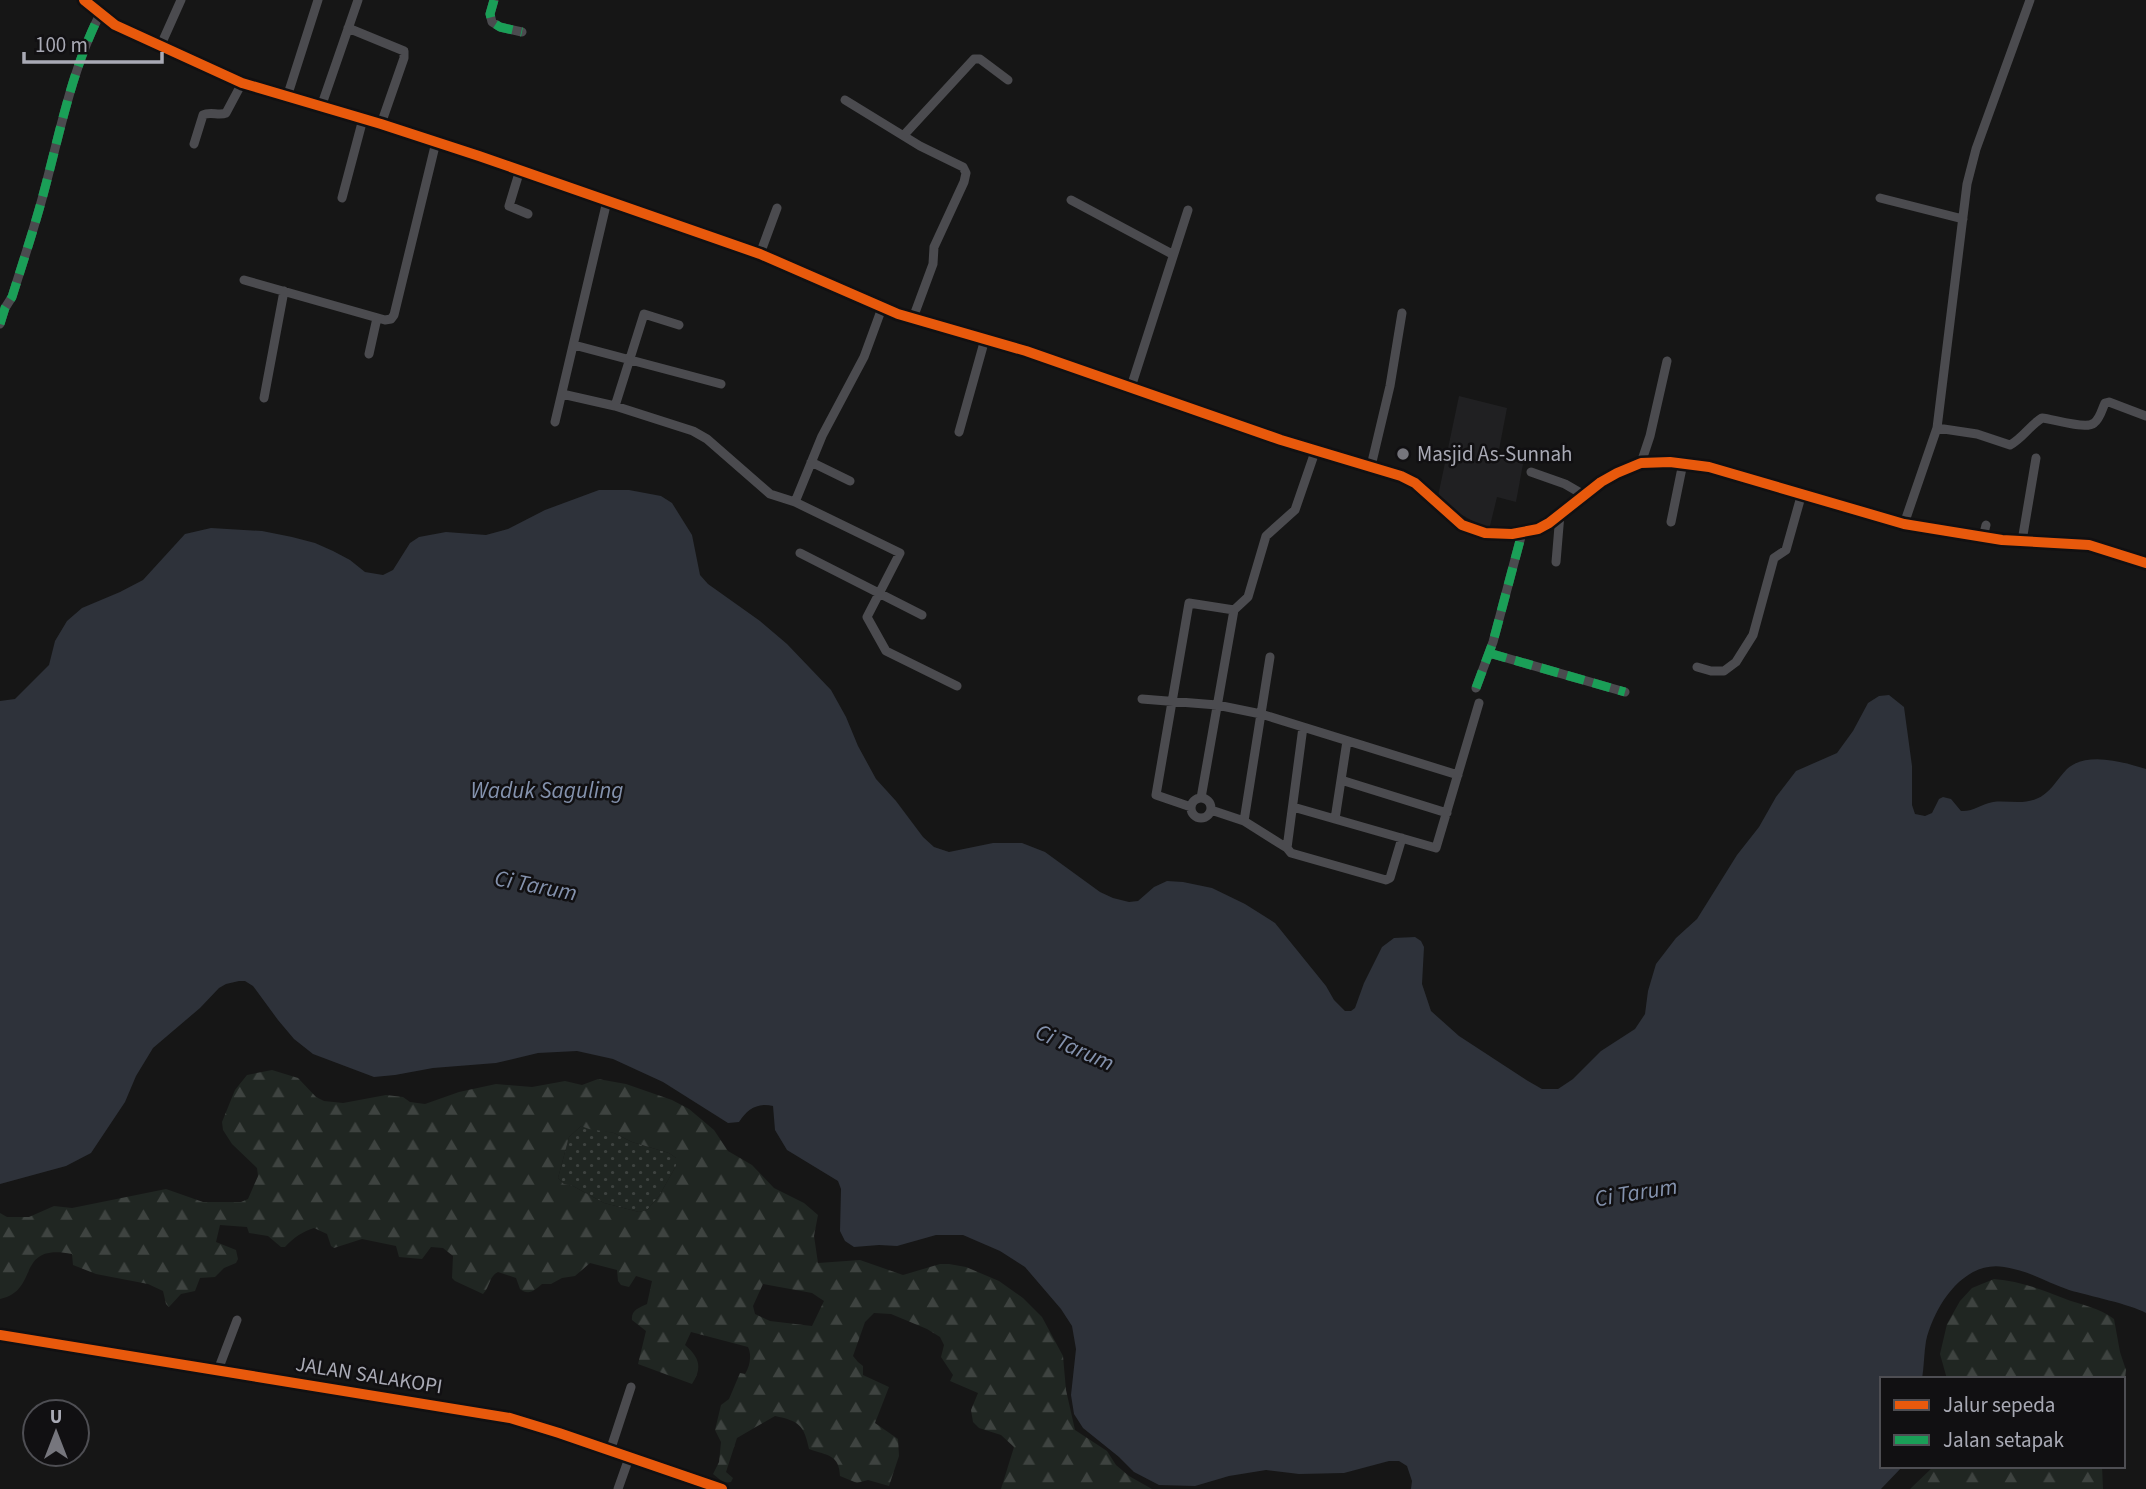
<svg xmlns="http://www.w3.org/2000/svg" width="2146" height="1489" viewBox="0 0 2146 1489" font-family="'Source Sans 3',sans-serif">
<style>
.built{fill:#202022}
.grass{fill:url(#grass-dots)}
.forest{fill:url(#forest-firs);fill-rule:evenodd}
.water{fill:#2e323a}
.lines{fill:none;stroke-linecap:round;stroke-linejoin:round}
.minor{stroke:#4b4b4f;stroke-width:9}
.tertiary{stroke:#4b4b4f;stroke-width:10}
.quiet{stroke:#1a9f57;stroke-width:9;stroke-dasharray:18 9;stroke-linecap:butt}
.cycleway-casing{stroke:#111012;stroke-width:15}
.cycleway{stroke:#e8590c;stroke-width:10}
.poi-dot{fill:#76767d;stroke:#111012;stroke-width:2.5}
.labels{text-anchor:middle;stroke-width:5;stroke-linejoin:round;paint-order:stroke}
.poi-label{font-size:21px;fill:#a9aab5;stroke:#111012;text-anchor:start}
.street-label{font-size:21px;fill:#a9aab5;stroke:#111012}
.water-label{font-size:23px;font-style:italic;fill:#8492ad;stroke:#111012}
</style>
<defs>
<pattern id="grass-dots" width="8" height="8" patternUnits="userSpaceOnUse" patternTransform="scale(1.75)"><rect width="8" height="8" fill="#202622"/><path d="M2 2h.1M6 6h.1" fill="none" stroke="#3e4340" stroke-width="1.8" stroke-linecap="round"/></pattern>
<pattern id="forest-firs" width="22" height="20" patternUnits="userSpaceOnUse" patternTransform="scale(1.75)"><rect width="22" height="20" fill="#202622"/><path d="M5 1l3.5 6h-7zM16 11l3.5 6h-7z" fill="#3e4340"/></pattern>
</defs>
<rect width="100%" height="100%" fill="#161616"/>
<path class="built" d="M1459,396l48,12 -9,47 25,9 -7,38 -19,-5 -8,33 -52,-29z"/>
<path class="grass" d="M581,1126l33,7 18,9 37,11 7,5v8l-17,30 -12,14 -8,2 -35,-9 -31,-17 -9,-2 -6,-6 11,-41z"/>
<path class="forest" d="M272,1070l26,8 18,19 8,4 19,2 43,-8 17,2 7,5 15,2 34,-12 37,-8 36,3 33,-6 17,4 16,-6 28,5 46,16 17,9 25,21 14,21 24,14 22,23 30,15 14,12 -4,21 4,27 42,-3 43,15 37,-11h9l17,3 33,14 24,17 19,19 21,39 3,34 9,40 32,21 9,14 13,11 23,13h-151l13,-42 -13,-12 -22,-7 -6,-6 -2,-12 7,-17 -28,-12 3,-6 -12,-18 3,-12 -4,-8 -13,-8 -36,-15 -17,-1 -9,9 -12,34 5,6 5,4v9l26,12 -14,36 23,16 1,17 -10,30 -21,-6 -11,3 -17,-7c-1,-22 -12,-20 -31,-27 -5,-24 -10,-28 -34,-33l-38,22 -11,34 7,6 -2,4c-7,2 -12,-3 -18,-8l6,-12 2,-20 -6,-12 6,-25 8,-6 11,-26 5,1c5,-8 7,-19 3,-27l-57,-15 -6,13c14,12 18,22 7,39l-54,-20 8,-33 -14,-11c-1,-10 7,-12 15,-16l5,-23 -16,-5 -7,11 -8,-2 -3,-4 -1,-11 -27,-7 -15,13 -13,2 -11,6h-9c-7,6 -13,12 -22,5l-4,-11 -18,-6c-9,4 -8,15 -15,22l-28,-13 -3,-3 1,-22 -10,-8 -12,-1 -9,12 -23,-2 -3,-11 -34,-7 -28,9 -3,-2 -4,-12 -13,-6c-12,4 -20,9 -29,19h-4l-13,-11 -19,-3 -2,-6 -27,-2 -4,17 20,8 2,9 -2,4 -12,5 -9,9 -15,1 -5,13 -14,3 -12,13 -3,-3 -3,-13 -15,-7 -52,-10 -23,-9 -1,-11c-58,-11 -31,36 -72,45v-86l7,4h22l25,-11 18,2 94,-19 37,13h38l7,-3 10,-23 -1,-8 -25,-24 -9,-14 -1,-8 13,-32 12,-15zM581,1126l8,3 25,4 18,9 37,11 7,5v8l-17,30 -12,14 -8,2 -35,-9 -31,-17 -9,-2 -6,-6 11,-41zM763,1284l49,9 12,8 -12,25 -42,-5 -15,-7 -2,-8z
M1994,1279c25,2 46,10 69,19 17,7 36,9 51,21l6,33 6,18 -3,28v-19h-176l-7,-25 7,-30 13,-23 12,-13z
M1934,1466h168l1,23h-193z"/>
<path class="water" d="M599,490h30l32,6 11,7 20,32 8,40 8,9 52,37 27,23 44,46 15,27 12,29 18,33 20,22 27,36 11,10 15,5 44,-9h29l23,9 55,40 13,6 16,4 9,-1 16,-14 13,-6 16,1 29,6 33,16 30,19 51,63 8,14 11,11h6l4,-3 9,-25 18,-36 12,-9 21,-1 6,4 3,6 -2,37 9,27 28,25 69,45 14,8h16l15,-10 28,-28 34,-22 10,-15 3,-23 8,-27 20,-26 21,-19 40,-64 22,-28 17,-30 20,-26 41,-18 16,-22 15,-28 11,-7 10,-1 15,12 8,59v39l3,9 10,2 7,-3 7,-14 4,-2 8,2 10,12c12,1 20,-7 32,-9 14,-2 29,3 43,-3 14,-5 21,-20 31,-30 20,-18 56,-7 79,0v544c-16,-9 -57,-17 -77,-23 -23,-8 -39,-19 -65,-23 -41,-7 -70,40 -78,74 -2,12 -2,26 -4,38h-40v87h21l-22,23h-470l1,-8 -5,-15 -8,-5h-10l-45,12 -45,1 -33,-4 -37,6 -34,10 -36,-1 -25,-13 -15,-15 -36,-29 -9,-14 -3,-19 5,-46 -4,-23 -11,-17 -36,-42 -25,-16 -37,-16h-27l-39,11 -18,-1 -25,2 -9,-6 -5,-10 1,-42 -3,-8 -51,-31 -12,-20 -2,-24c-15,-4 -26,3 -34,16l-11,1 -65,-41 -50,-23 -36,-8 -39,2 -42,10 -63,5 -38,7 -21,2 -61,-23 -19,-15 -16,-19 -25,-34 -8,-5h-6l-13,3 -7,4 -19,20 -47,40 -17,28 -11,26 -34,51 -25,13 -66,18v-483l15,-2 34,-34 6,-24 12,-20 15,-13 38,-16 23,-12 42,-46 26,-6 51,3 30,6 23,6 18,8 17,9 15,12 18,3 10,-5 17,-27 9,-6 27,-5 40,3 22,-6 37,-19z"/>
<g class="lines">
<path class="minor" d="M84,0l31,25 127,58 139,41 98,32 281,98 138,60 128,37 255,89 120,36 14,7 47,42 23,8 27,1 26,-5 11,-6 52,-41 16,-9 24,-10 29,-1 39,5 195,57 98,16 87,5 57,18
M494,0l-4,14 2,8 8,5 22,5
M348,28l56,23v7l-23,66
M160,47l21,-47
M287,97l31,-97
M845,100l75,46 43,21 3,6 -2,9 -30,65 -1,17 -20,54
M321,107l37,-107
M904,135l70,-76h6l28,21
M194,144l9,-29c7,-4 16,1 23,-2l16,-30
M520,170l-11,36 19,8
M342,198l21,-79
M1880,198l83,21
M1071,200l101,54
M760,254l17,-46
M244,280l141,40 6,-1 3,-4 42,-173
M0,324l5,-16 7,-11c10,-32 21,-65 30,-98 17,-62 29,-128 58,-185
M574,345l147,39
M369,354l8,-36
M1131,387l57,-177
M562,394l53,12 78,25 14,8 63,55 25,8 105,51 -33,64 19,34 71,35
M264,398l20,-107
M615,406l29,-92 35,11
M555,422l52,-221
M1937,428l40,6 33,11c13,-7 20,-20 32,-27 11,1 44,12 52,5 6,-4 8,-14 11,-20l4,-1 37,14
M959,432l26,-93
M811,462l39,19
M1641,463l9,-27 17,-75
M1371,466l19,-80 12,-73
M1531,472l34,12 19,11
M795,502l27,-66 42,-79 18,-49
M1671,522l12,-59
M1904,524l33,-96 30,-244 9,-35 54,-149
M1983,537l3,-12
M2022,541l14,-83
M800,553l122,62
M1556,562l4,-48
M1489,653l136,39
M1697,667l14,4h13l12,-9 17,-27 21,-77 12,-8 16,-57
M1476,688l17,-46 29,-109
M1142,699l75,6 44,9 197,61
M1341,780l106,33
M1191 808a10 10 0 1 1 20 0a10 10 0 1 1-20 0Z
M1201,798l33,-188 14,-13 18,-61 29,-26 21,-61
M1191,807l-35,-12 33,-192 45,7
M1293,807l143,41 43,-145
M1211,810l33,11 43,27 4,5 95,27 4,-2 12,-40
M1335,819l12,-78
M1244,821l26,-164
M1287,848l16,-121
M218,1370l19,-50
M610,1451l21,-64
M618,1489l11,-31"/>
<path class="tertiary" d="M0,1335l510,83 49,15 163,56"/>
<path class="quiet" d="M494,0l-4,14 2,8 8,5 22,5
M0,324l5,-16 7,-11c10,-32 21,-65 30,-98 17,-62 29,-128 58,-185
M1489,653l136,39
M1476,688l17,-46 29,-109"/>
<defs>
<path id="cycleway" d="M84,0l31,25 127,58 139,41 98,32 281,98 138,60 128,37 255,89 120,36 14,7 47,42 23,8 27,1 26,-5 11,-6 52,-41 16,-9 24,-10 29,-1 39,5 195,57 98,16 87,5 57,18
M0,1335l510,83 49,15 163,56"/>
</defs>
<use href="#cycleway" class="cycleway-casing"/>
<use href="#cycleway" class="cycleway"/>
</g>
<circle class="poi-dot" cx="1403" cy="454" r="7"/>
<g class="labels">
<g class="poi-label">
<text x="1417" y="461">Masjid As-Sunnah</text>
</g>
<g class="street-label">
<text transform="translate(369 1375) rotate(9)" y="7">JALAN SALAKOPI</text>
</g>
<g class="water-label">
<text x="547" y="798">Waduk Saguling</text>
<text transform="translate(536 885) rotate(11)" y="8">Ci Tarum</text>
<text transform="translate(1075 1047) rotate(24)" y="8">Ci Tarum</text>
<text transform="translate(1636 1192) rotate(-9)" y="8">Ci Tarum</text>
</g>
</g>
<rect x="1880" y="1377" width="245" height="91" fill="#111012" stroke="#4e4e53" stroke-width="2"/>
<rect x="1894" y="1400" width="35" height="10" fill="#e8590c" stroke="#4e4e53" stroke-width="2"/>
<text x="1943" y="1412" font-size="21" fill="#a9aab5">Jalur sepeda</text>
<rect x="1894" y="1435" width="35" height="10" fill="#1a9f57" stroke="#4e4e53" stroke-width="2"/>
<text x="1943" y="1447" font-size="21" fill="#a9aab5">Jalan setapak</text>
<g transform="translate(56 1433)"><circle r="33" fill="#111012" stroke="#4e4e53" stroke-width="2"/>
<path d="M0-5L12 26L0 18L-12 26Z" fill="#76767d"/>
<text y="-10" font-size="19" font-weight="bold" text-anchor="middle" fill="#a9aab5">U</text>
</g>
<path d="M24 52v10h138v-10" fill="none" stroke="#a9aab5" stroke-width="3.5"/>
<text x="35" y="52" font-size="21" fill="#a9aab5" stroke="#111012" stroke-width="5" paint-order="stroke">100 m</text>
</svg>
